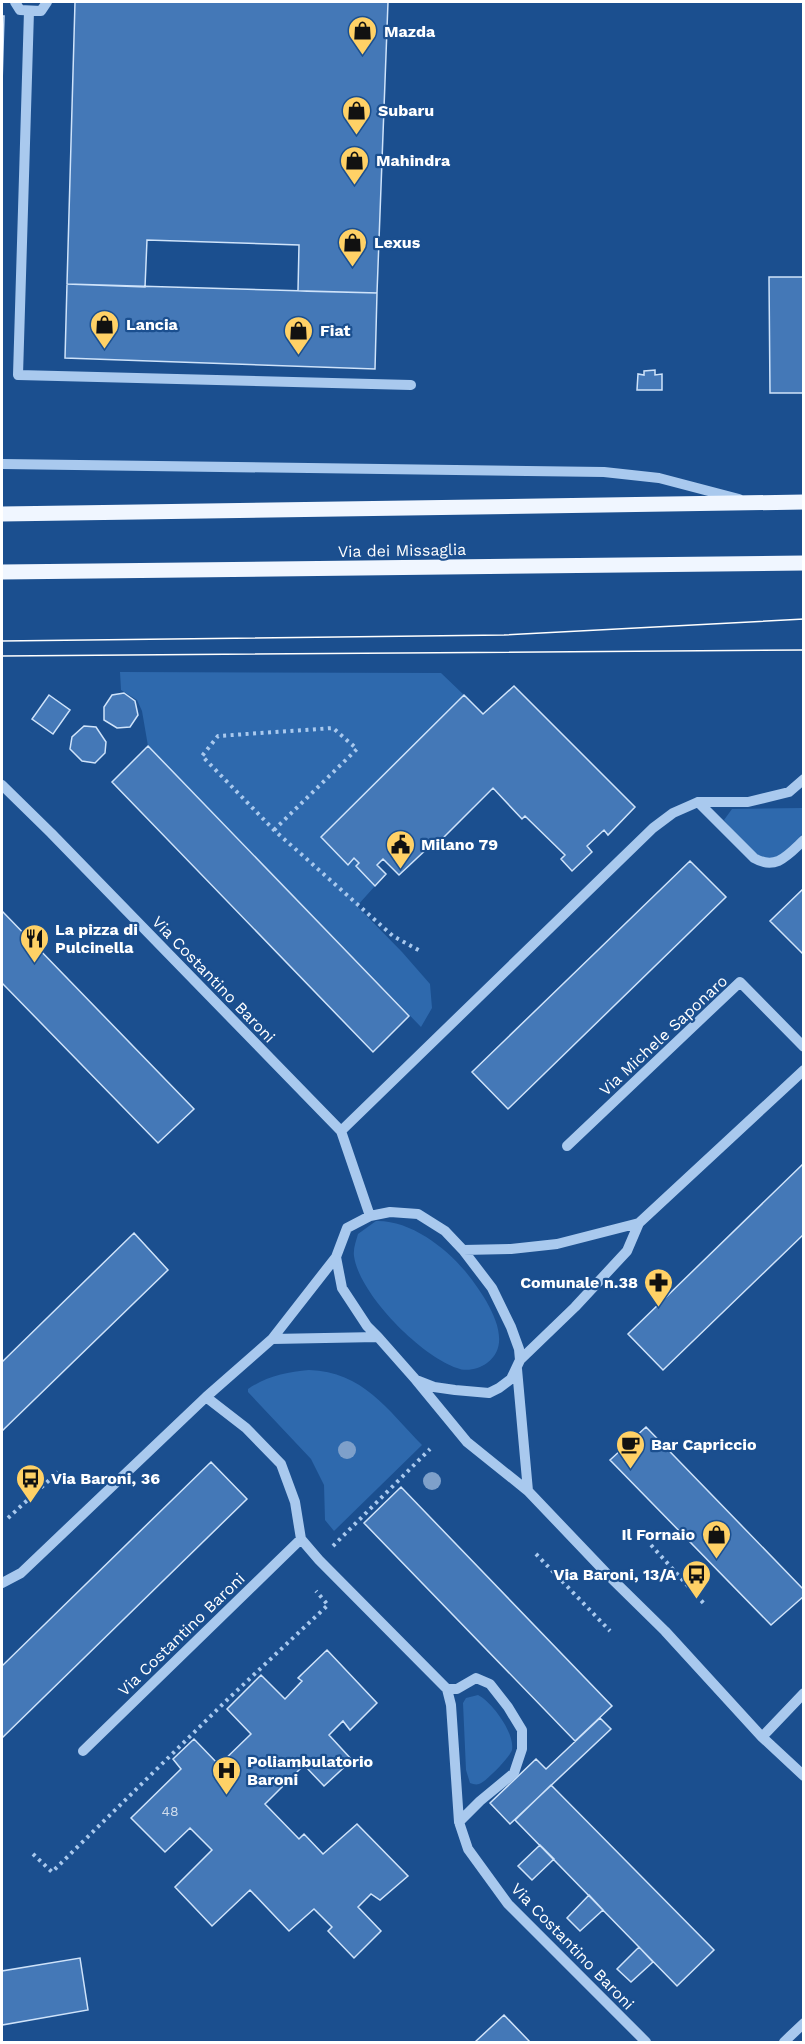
<svg xmlns="http://www.w3.org/2000/svg" width="805" height="2044" viewBox="0 0 805 2044" font-family="'Work Sans',sans-serif">
<style>
.green{fill:#2e69ad}
.building{fill:#4478b7;stroke:#cfe3fa;stroke-width:1.5}
.lines{fill:none;stroke-linecap:round;stroke-linejoin:round}
.path{stroke:#a9c9ee;stroke-width:4;stroke-dasharray:3 4.5;stroke-linecap:butt}
.minor{stroke:#a9c9ee;stroke-width:10}
.major{stroke:#f0f6ff;stroke-width:15}
.tram{stroke:#fff;stroke-width:1.5}
.tree{fill:#7ea0ca}
.labels{text-anchor:middle;stroke-width:4.5;stroke-linejoin:round;paint-order:stroke}
.number-label{font-size:14px;fill:#d0dded}
.poi-label{font-size:16px;font-weight:bold;fill:#fff;stroke:#1b4f8f;text-anchor:start}
.street-label{font-size:16px;fill:#fff;stroke:#1b4f8f}
</style>
<rect width="100%" height="100%" fill="#1b4f8f"/>
<path class="green" d="M120,672l321,1 23,22 -110,163 5,5 -3,3 19,20 -18,20 45,46 28,32 2,24 -11,19 -273,-281 -6,-35 -5,-11 -16,-10z
M803,808v25c-6,7 -12,15 -20,20 -23,19 -46,-18 -59,-33l8,-11z
M376,1221c33,-1 68,25 89,50 17,21 53,70 22,92 -8,6 -21,9 -30,5 -36,-12 -98,-74 -103,-112 -1,-7 2,-15 4,-22z
M309,1370c54,2 78,39 113,75l-88,86 -9,-11 -1,-35 -13,-26 -63,-67v-3c19,-13 39,-17 61,-19z
M478,1695c14,7 37,38 34,55 -2,7 -26,32 -33,34 -3,1 -6,0 -9,-1l-4,-13 -3,-67 3,-5z"/>
<path class="building" d="M75,2h313l-11,291 -79,-2 1,-46 -152,-5 -2,47 -78,-3z
M2,16h2l-2,69z
M769,277h35v116h-34z
M67,284l310,9 -2,76 -310,-11z
M655,370v5l7,-1v16h-25l1,-16 6,1v-4z
M514,686l121,121 -27,28 -4,-5 -17,16 5,6 -20,19 -11,-12 4,-4 -40,-39 -3,3 -29,-31 -59,59 -3,-2 -32,30 -16,-16 -6,6 9,9 -11,12 -19,-20 3,-3 -5,-5 -6,7 -27,-28 143,-142 19,19z
M124,693l11,8 3,14 -8,12 -13,1 -13,-8v-13l8,-12z
M49,695l21,15 -17,24 -21,-15z
M84,726l12,1 10,15 -1,11 -10,10 -13,-2 -12,-12 2,-12z
M148,746l261,270 -36,36 -261,-270z
M690,861l36,36 -218,212 -36,-37z
M804,888v67l-34,-34z
M2,911l192,198 -36,34 -156,-160z
M804,1163v71l-141,136 -35,-36z
M134,1233l34,37 -166,161v-69z
M646,1427l158,163v6l-33,29 -161,-165z
M211,1462l36,37 -245,239v-72z
M401,1487l211,219 -37,35 -211,-218z
M327,1650l50,53 -27,27 -7,-9 -14,14 23,25 -28,26 -20,-21 -39,39 34,35 5,-5 19,20 34,-30 51,52 -28,24 -9,-6 -13,13 23,24 -27,27 -26,-27 4,-4 -18,-18 -25,22 -39,-41 -38,36 -37,-39 37,-37 -22,-22 -25,24 -34,-34 50,-49 -8,-10 21,-20 25,26 32,-31 -24,-25 34,-34 24,24 17,-18 -4,-3z
M600,1718l11,11 -101,95 -20,-21 46,-44 10,10z
M551,1785l163,165 -37,36 -162,-166z
M540,1845l14,14 -22,21 -14,-14z
M589,1895l14,15 -23,21 -13,-13z
M639,1947l14,15 -22,20 -14,-13z
M80,1958l8,52 -86,15v-54z
M504,2015l26,27h-55z"/>
<g class="lines">
<path class="path" d="M274,830l83,-81 -24,-21 -115,8 -16,20 72,74 119,106 29,16
M8,1518l50,-46
M651,1545l55,61
M333,1546l97,-97
M536,1554l74,77
M33,1854l19,18 175,-172 101,-95 -12,-14"/>
<path class="minor" d="M15,2l5,8 21,1 6,-9
M29,11l-11,364 393,10
M2,464l602,8 55,6 80,21
M2,785l49,48 290,298 29,85
M698,802l56,56c22,13 34,-3 50,-18
M341,1131l312,-303 20,-15 25,-11h50l41,-10 15,-13
M567,1146l173,-164 64,65
M463,1250l48,-1 46,-5 82,-21
M336,1257l6,31 25,38 11,11
M272,1339l106,-2 38,43 51,62 61,49 82,86 55,54 97,106 42,39
M520,1360l55,-53 52,-56 12,-28 165,-153
M517,1369l11,122
M206,1397l40,31 35,36 14,38 6,37 18,21 128,129 4,16 8,117 9,27 40,55 138,138
M2,1583l19,-10 185,-176 66,-58 64,-82 11,-29 23,-12 20,-4 28,2 27,17 18,19 29,38 19,39 8,22 1,11 -9,19 -12,9 -10,5 -34,-3 -21,-3 -18,-7
M447,1689h10l19,-11 14,6 18,23 14,23v19l-8,24 -34,28 -21,21
M762,1737l42,-44
M83,1751l218,-212
M784,2042l20,-19"/>
<path class="major" d="M2,514l802,-12
M2,572l802,-9"/>
<path class="tram" d="M2,641l502,-6 300,-16
M2,656l802,-6"/>
</g>
<g class="tree">
<circle cx="347" cy="1450" r="9"/>
<circle cx="432" cy="1481" r="9"/>
</g>
<defs>
<symbol id="shop-pin" viewBox="-11 -11 22 30"><path d="M0 17L-7.5 6A9.5 9.5 0 1 1 7.5 6Z" fill="#ffd166" stroke="#1b4f8f"/><path d="M-5-2.5h2.3a2.7 3.5 0 0 1 5.4 0H5L5.5 6h-11ZM-1.5-2.5h3a1.5 2.3 0 0 0-3 0Z" fill="#111"/></symbol>
<symbol id="civic-pin" viewBox="-11 -11 22 30"><path d="M0 17L-7.5 6A9.5 9.5 0 1 1 7.5 6Z" fill="#ffd166" stroke="#1b4f8f"/><path d="M-.6-6.5H3V-4.5H.6V-3L4-1V1h2V6H-6V1h2V-1L-.6-3ZM-1.2 2.5V6h2.4V2.5Z" fill="#111"/></symbol>
<symbol id="restaurant-pin" viewBox="-11 -11 22 30"><path d="M0 17L-7.5 6A9.5 9.5 0 1 1 7.5 6Z" fill="#ffd166" stroke="#1b4f8f"/><path d="M-5-6h1v4h1v-4h1v4h1v-4h1v5L-1.5 .5V6h-2V.5L-5-1ZM5-6V6H3V1.5H1.5Q1.5-4 5-6Z" fill="#111"/></symbol>
<symbol id="pharmacy-pin" viewBox="-11 -11 22 30"><path d="M0 17L-7.5 6A9.5 9.5 0 1 1 7.5 6Z" fill="#ffd166" stroke="#1b4f8f"/><path d="M-2-6h4v4h4v4h-4v4h-4v-4h-4v-4h4Z" fill="#111"/></symbol>
<symbol id="cafe-pin" viewBox="-11 -11 22 30"><path d="M0 17L-7.5 6A9.5 9.5 0 1 1 7.5 6Z" fill="#ffd166" stroke="#1b4f8f"/><path d="M-5.5-4.5H6V0H3Q3 3.5 0 3.5H-2.5Q-5.5 3.5-5.5 0ZM3-3.2v2h1.7v-2ZM-6 4.5H4V6H-6Z" fill="#111"/></symbol>
<symbol id="bus-pin" viewBox="-11 -11 22 30"><path d="M0 17L-7.5 6A9.5 9.5 0 1 1 7.5 6Z" fill="#ffd166" stroke="#1b4f8f"/><path d="M-5-6H5V4H4V6H2V4H-2V6H-4V4H-5ZM-3.5-4V0h7V-4ZM-3.5 1.2v1.5H-2V1.2ZM2 1.2v1.5H3.5V1.2Z" fill="#111"/></symbol>
<symbol id="hospital-pin" viewBox="-11 -11 22 30"><path d="M0 17L-7.5 6A9.5 9.5 0 1 1 7.5 6Z" fill="#ffd166" stroke="#1b4f8f"/><path d="M-5-5h3v3.5h4V-5h3V5h-3V1.5h-4V5h-3Z" fill="#111"/></symbol>
</defs>
<g fill-rule="evenodd">
<use href="#shop-pin" x="346" y="14" width="33" height="45"/>
<use href="#shop-pin" x="340" y="94" width="33" height="45"/>
<use href="#shop-pin" x="338" y="144" width="33" height="45"/>
<use href="#shop-pin" x="336" y="226" width="33" height="45"/>
<use href="#shop-pin" x="88" y="308" width="33" height="45"/>
<use href="#shop-pin" x="282" y="314" width="33" height="45"/>
<use href="#civic-pin" x="384" y="828" width="33" height="45"/>
<use href="#restaurant-pin" x="18" y="922" width="33" height="45"/>
<use href="#pharmacy-pin" x="642" y="1266" width="33" height="45"/>
<use href="#cafe-pin" x="614" y="1428" width="33" height="45"/>
<use href="#bus-pin" x="14" y="1462" width="33" height="45"/>
<use href="#shop-pin" x="700" y="1518" width="33" height="45"/>
<use href="#bus-pin" x="680" y="1558" width="33" height="45"/>
<use href="#hospital-pin" x="210" y="1754" width="33" height="45"/>
</g>
<g class="labels">
<g class="number-label">
<text x="170" y="1816">48</text>
</g>
<g class="poi-label">
<text x="384" y="37">Mazda</text>
<text x="378" y="116">Subaru</text>
<text x="376" y="166">Mahindra</text>
<text x="374" y="248">Lexus</text>
<text x="126" y="330">Lancia</text>
<text x="320" y="336">Fiat</text>
<text x="421" y="850">Milano 79</text>
<text x="55" y="935">La pizza di<tspan x="55" dy="18">Pulcinella</tspan></text>
<text x="638" y="1288" text-anchor="end">Comunale n.38</text>
<text x="651" y="1450">Bar Capriccio</text>
<text x="51" y="1484">Via Baroni, 36</text>
<text x="695" y="1540" text-anchor="end">Il Fornaio</text>
<text x="676" y="1580" text-anchor="end">Via Baroni, 13/A</text>
<text x="247" y="1767">Poliambulatorio<tspan x="247" dy="18">Baroni</tspan></text>
</g>
<g class="street-label">
<text transform="translate(402 550) rotate(-1)" y="6">Via dei Missaglia</text>
<text transform="translate(214 979) rotate(46)" y="6">Via Costantino Baroni</text>
<text transform="translate(663 1035) rotate(-43)" y="6">Via Michele Saponaro</text>
<text transform="translate(181 1634) rotate(-44)" y="6">Via Costantino Baroni</text>
<text transform="translate(573 1946) rotate(46)" y="6">Via Costantino Baroni</text>
</g>
</g>
<rect width="805" height="2044" fill="none" stroke="#ffffff" stroke-width="6"/>
</svg>
